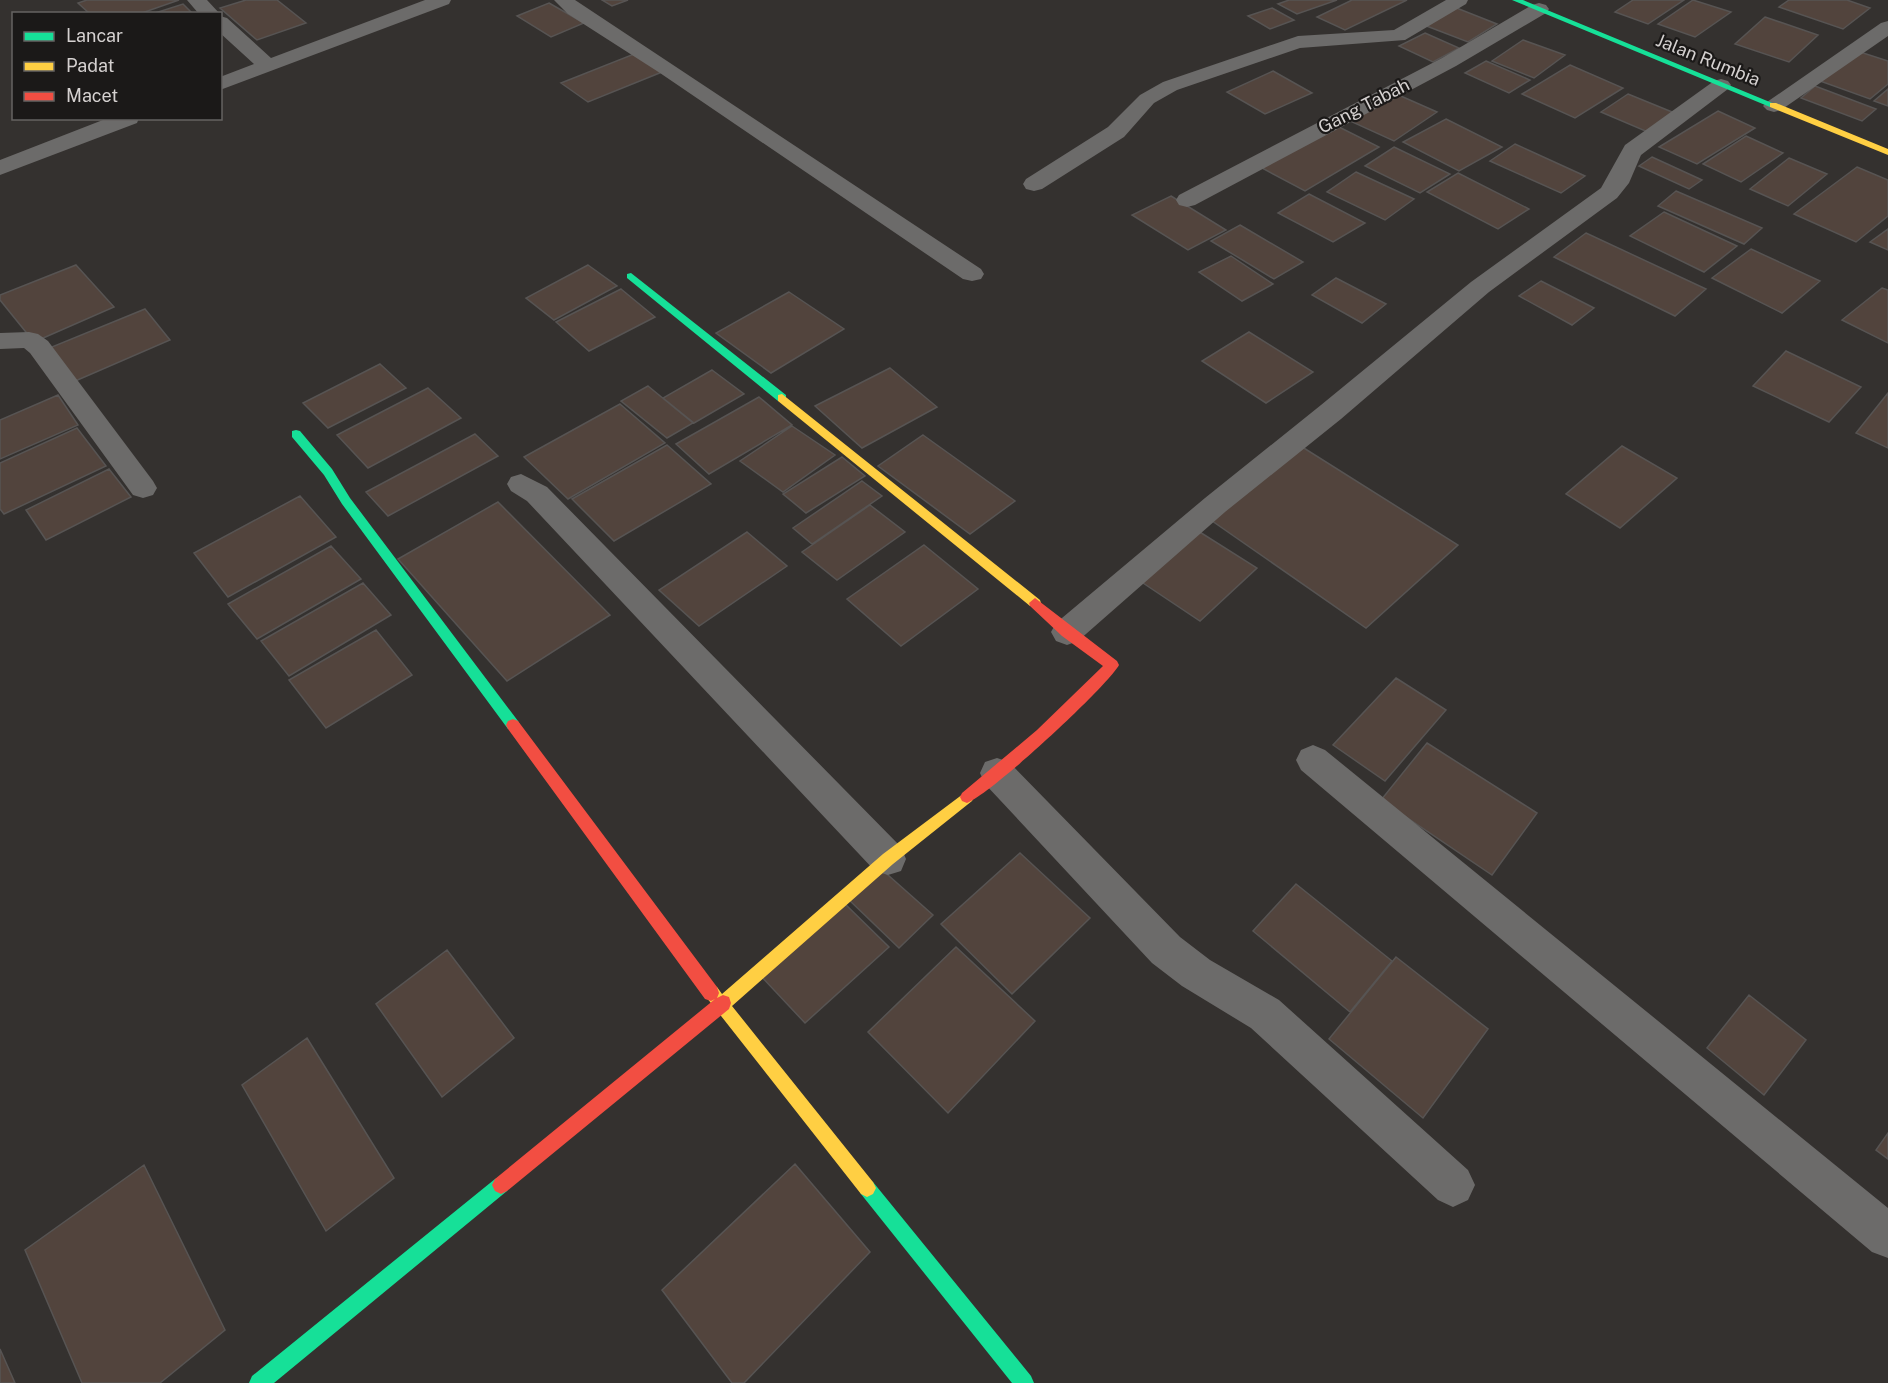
<svg xmlns="http://www.w3.org/2000/svg" width="1888" height="1383" viewBox="0 0 1888 1383" font-family="'Public Sans',sans-serif">
<style>
.building{fill:#52443d;stroke:#575453;stroke-width:1.5}
.lines{fill:none;stroke-linecap:round;stroke-linejoin:round}
.street{fill:#6c6b6a;fill-rule:evenodd}
.fast{fill:#16e098;fill-rule:evenodd}
.slow{fill:#ffcf43;fill-rule:evenodd}
.jam{fill:#f24e42;fill-rule:evenodd}
.labels{text-anchor:middle;stroke-width:4.5;stroke-linejoin:round;paint-order:stroke}
.far-street-label{font-size:18px;fill:#d5d1d0;stroke:#1b1918}
</style>
<rect width="100%" height="100%" fill="#34312f"/>
<path class="building" d="M87,0h92l-40,14h-49l-12,-11z
M246,0h31l29,23 -49,17 -37,-32z
M602,0h26l-16,6z
M1289,0h48l-40,14 -19,-10z
M1352,0h55l-62,30 -28,-13z
M1633,0h51l-36,24 -33,-12z
M1693,0l38,12 -36,25 -37,-13z
M1789,0h58l23,8 -27,21 -64,-22z
M549,3l35,20 -33,14 -34,-21z
M183,4l10,10h-41z
M1454,7l43,17 -29,18 -44,-17z
M1272,8l22,12 -24,9 -22,-13z
M1765,17l53,18 -29,27 -54,-18z
M1425,33l34,15 -26,14 -34,-16z
M1523,40l42,15 -31,23 -42,-17z
M1857,51l31,10v23l-18,15 -50,-18z
M634,54l28,18 -74,30 -27,-19z
M1486,61l44,19 -21,13 -44,-20z
M1570,65l53,23 -48,30 -53,-24z
M1273,71l39,22 -47,21 -38,-22z
M1815,86l61,23 -14,12 -61,-23z
M1888,89v17l-14,-5z
M1394,93l43,19 -43,29 -44,-20z
M1628,94l49,20 -27,19 -49,-21z
M1718,111l37,17 -58,36 -38,-17z
M1446,119l56,28 -43,24 -56,-29z
M1337,126l42,21 -74,44 -43,-23z
M1746,136l37,17 -42,29 -38,-18z
M1515,144l70,32 -24,17 -71,-32z
M1394,147l56,27 -30,19 -55,-27z
M1652,157l50,23 -13,9 -50,-23z
M1789,158l38,16 -39,32 -38,-17z
M1857,167l31,13v36l-32,26 -62,-28z
M1356,172l58,27 -29,21 -58,-28z
M1458,173l71,36 -31,20 -71,-37z
M1676,191l86,37 -18,16 -86,-38z
M1309,194l56,29 -32,19 -55,-29z
M1171,196l55,34 -38,20 -56,-35z
M1664,212l73,34 -33,26 -74,-36z
M1240,225l63,37 -29,17 -63,-38z
M1888,229v21l-18,-8z
M1586,233l120,56 -31,27 -121,-59z
M1751,249l69,32 -38,32 -70,-35z
M1231,256l42,28 -31,17 -43,-29z
M76,265l38,42 -80,35 -34,-42v-5z
M588,265l29,21 -63,34 -28,-22z
M1336,278l50,26 -24,19 -50,-28z
M1541,281l53,27 -22,17 -53,-29z
M1882,288l6,2v53l-46,-23z
M621,289l34,28 -66,34 -33,-29z
M789,292l55,37 -73,44 -55,-40z
M145,309l25,31 -104,45 -24,-34z
M1249,332l64,40 -47,31 -64,-42z
M1786,351l75,36 -32,35 -76,-36z
M380,364l26,24 -78,40 -25,-25z
M890,368l47,39 -75,41 -47,-42z
M712,370l32,24 -50,29 -31,-25z
M648,386l45,37 -26,15 -46,-37z
M428,388l33,30 -93,50 -31,-33z
M1888,393v55l-32,-15z
M58,395l20,30 -78,34v-39z
M759,397l33,28 -83,49 -33,-30z
M620,404l45,39 -97,56 -44,-42z
M792,426l43,29 -52,37 -43,-31z
M77,428l29,38 -102,48 -4,-5v-46z
M475,434l23,22 -110,60 -22,-24z
M923,435l92,66 -45,33 -92,-68z
M667,445l44,39 -97,57 -42,-42z
M1299,445l159,100 -92,83 -161,-112z
M1622,446l55,32 -57,50 -54,-34z
M842,457l23,19 -59,37 -23,-19z
M109,469l22,28 -85,43 -20,-30z
M862,481l20,15 -70,48 -19,-16z
M300,496l36,41 -108,60 -34,-44z
M498,502l112,113 -103,66 -109,-122z
M870,505l35,27 -68,48 -35,-28z
M1195,529l62,39 -57,53 -63,-42z
M747,532l40,34 -88,60 -40,-36z
M924,545l54,44 -77,57 -54,-47z
M331,546l30,33 -104,60 -29,-35z
M363,583l28,32 -102,61 -28,-35z
M376,630l36,45 -86,53 -37,-48z
M1396,678l50,32 -61,71 -52,-36z
M1427,743l110,70 -45,62 -111,-75z
M1020,853l70,65 -78,76 -71,-70z
M879,867l54,48 -34,33 -53,-51z
M1296,884l96,77 -42,51 -97,-81z
M841,900l48,47 -84,76 -47,-50z
M956,947l79,74 -87,92 -80,-81z
M447,950l67,88 -72,59 -66,-93z
M1396,957l92,72 -65,89 -94,-79z
M1749,995l57,45 -42,55 -57,-47z
M307,1038l87,140 -68,53 -84,-146z
M1888,1133v26l-12,-9z
M795,1164l75,88 -126,131h-12l-70,-93z
M144,1165l81,165 -65,53h-78l-57,-133z
M0,1349l15,34h-15z"/>
<g class="lines">
<path class="street" d="M187,0h20l13,14h-21z
M425,0h26l-2,4 -229,86v-13l34,-13 -34,-31v-17l7,2 44,40z
M554,0h21l406,269 3,5 -3,5 -9,2 -9,-2 -303,-206 -92,-59z
M1446,0h22l-2,4 -61,36 -105,8 -123,42 -23,13 -30,34 -82,52 -8,2 -8,-2 -3,-5 3,-5 82,-52 32,-32 23,-13 135,-46 96,-6z
M1539,3l7,2 3,4 -3,4 -90,53 -261,139 -8,2 -8,-2 -3,-5 3,-5 263,-137 90,-53z
M1888,21v15l-107,74 -7,2 -7,-2 -4,-4 4,-4 114,-79z
M1721,79l7,2 3,4 -3,4 -87,66 -12,28 -12,15 -128,94 -148,127 -116,93 -147,129 -11,4 -11,-4 -5,-9 5,-9 149,-125 116,-93 150,-123 130,-94 24,-43 89,-64z
M108,118h31l-2,5 -137,52v-15z
M29,332l9,2 10,7 105,140 4,7 -4,7 -10,3 -10,-3 -103,-142 -6,-5 -24,1v-16z
M521,474l26,13 354,360 5,12 -5,12 -13,4 -13,-4 -348,-370 -16,-10 -4,-7 4,-7z
M1313,745l12,5 563,458v50l-16,-6 -571,-482 -5,-10 5,-10z
M997,758l12,4 171,175 30,23 69,40 189,170 7,15 -7,15 -15,7 -15,-7 -187,-172 -69,-42 -30,-23 -167,-179 -5,-11 5,-11z"/>
<path class="fast" d="M1512,0h11l254,105 -7,2z
M631,273l155,122v6h-8l-151,-123v-4z
M296,430l4,1 32,38 18,29 168,223 2,4 -2,4h-10l-166,-225 -18,-29 -32,-38v-6z
M501,1176l6,3 3,6 -3,6 -233,192h-25l3,-7 243,-197z
M867,1179l6,3 158,194 3,7h-22l-151,-189 -3,-6 3,-6z"/>
<path class="slow" d="M1770,103h6l112,46v6l-118,-48z
M782,394l258,206 1,3 -1,3h-10l-252,-205v-6z
M967,791l5,2 2,4 -2,4 -79,63 -161,142 141,176 3,6 -3,6 -6,3 -6,-3 -158,-201 2,-6 6,-2 6,2 5,7 161,-140z"/>
<path class="jam" d="M1035,598l82,63 2,4c-12,22 -129,130 -152,138l-5,-2 -2,-4 2,-4 75,-63 66,-64 -41,-30 -32,-30 -1,-3z
M513,719l5,2 199,266 2,6 -2,5 6,-3 6,2 2,6 -2,6 -222,182 -6,3 -6,-3 -3,-6 3,-6 220,-180 -4,2 -6,-2 -197,-270 -2,-4 2,-4z"/>
</g>
<g class="labels">
<g class="far-street-label">
<text transform="translate(1708 60) rotate(22)" y="6">Jalan Rumbia</text>
<text transform="translate(1364 106) rotate(-27)" y="6">Gang Tabah</text>
</g>
</g>
<rect x="12" y="12" width="210" height="108" fill="#1b1918" stroke="#656362" stroke-width="1.5"/>
<rect x="24" y="32" width="30" height="9" fill="#16e098" stroke="#656362" stroke-width="1.5"/>
<text x="66" y="42" font-size="18" fill="#d5d1d0">Lancar</text>
<rect x="24" y="62" width="30" height="9" fill="#ffcf43" stroke="#656362" stroke-width="1.5"/>
<text x="66" y="72" font-size="18" fill="#d5d1d0">Padat</text>
<rect x="24" y="92" width="30" height="9" fill="#f24e42" stroke="#656362" stroke-width="1.5"/>
<text x="66" y="102" font-size="18" fill="#d5d1d0">Macet</text>
</svg>
